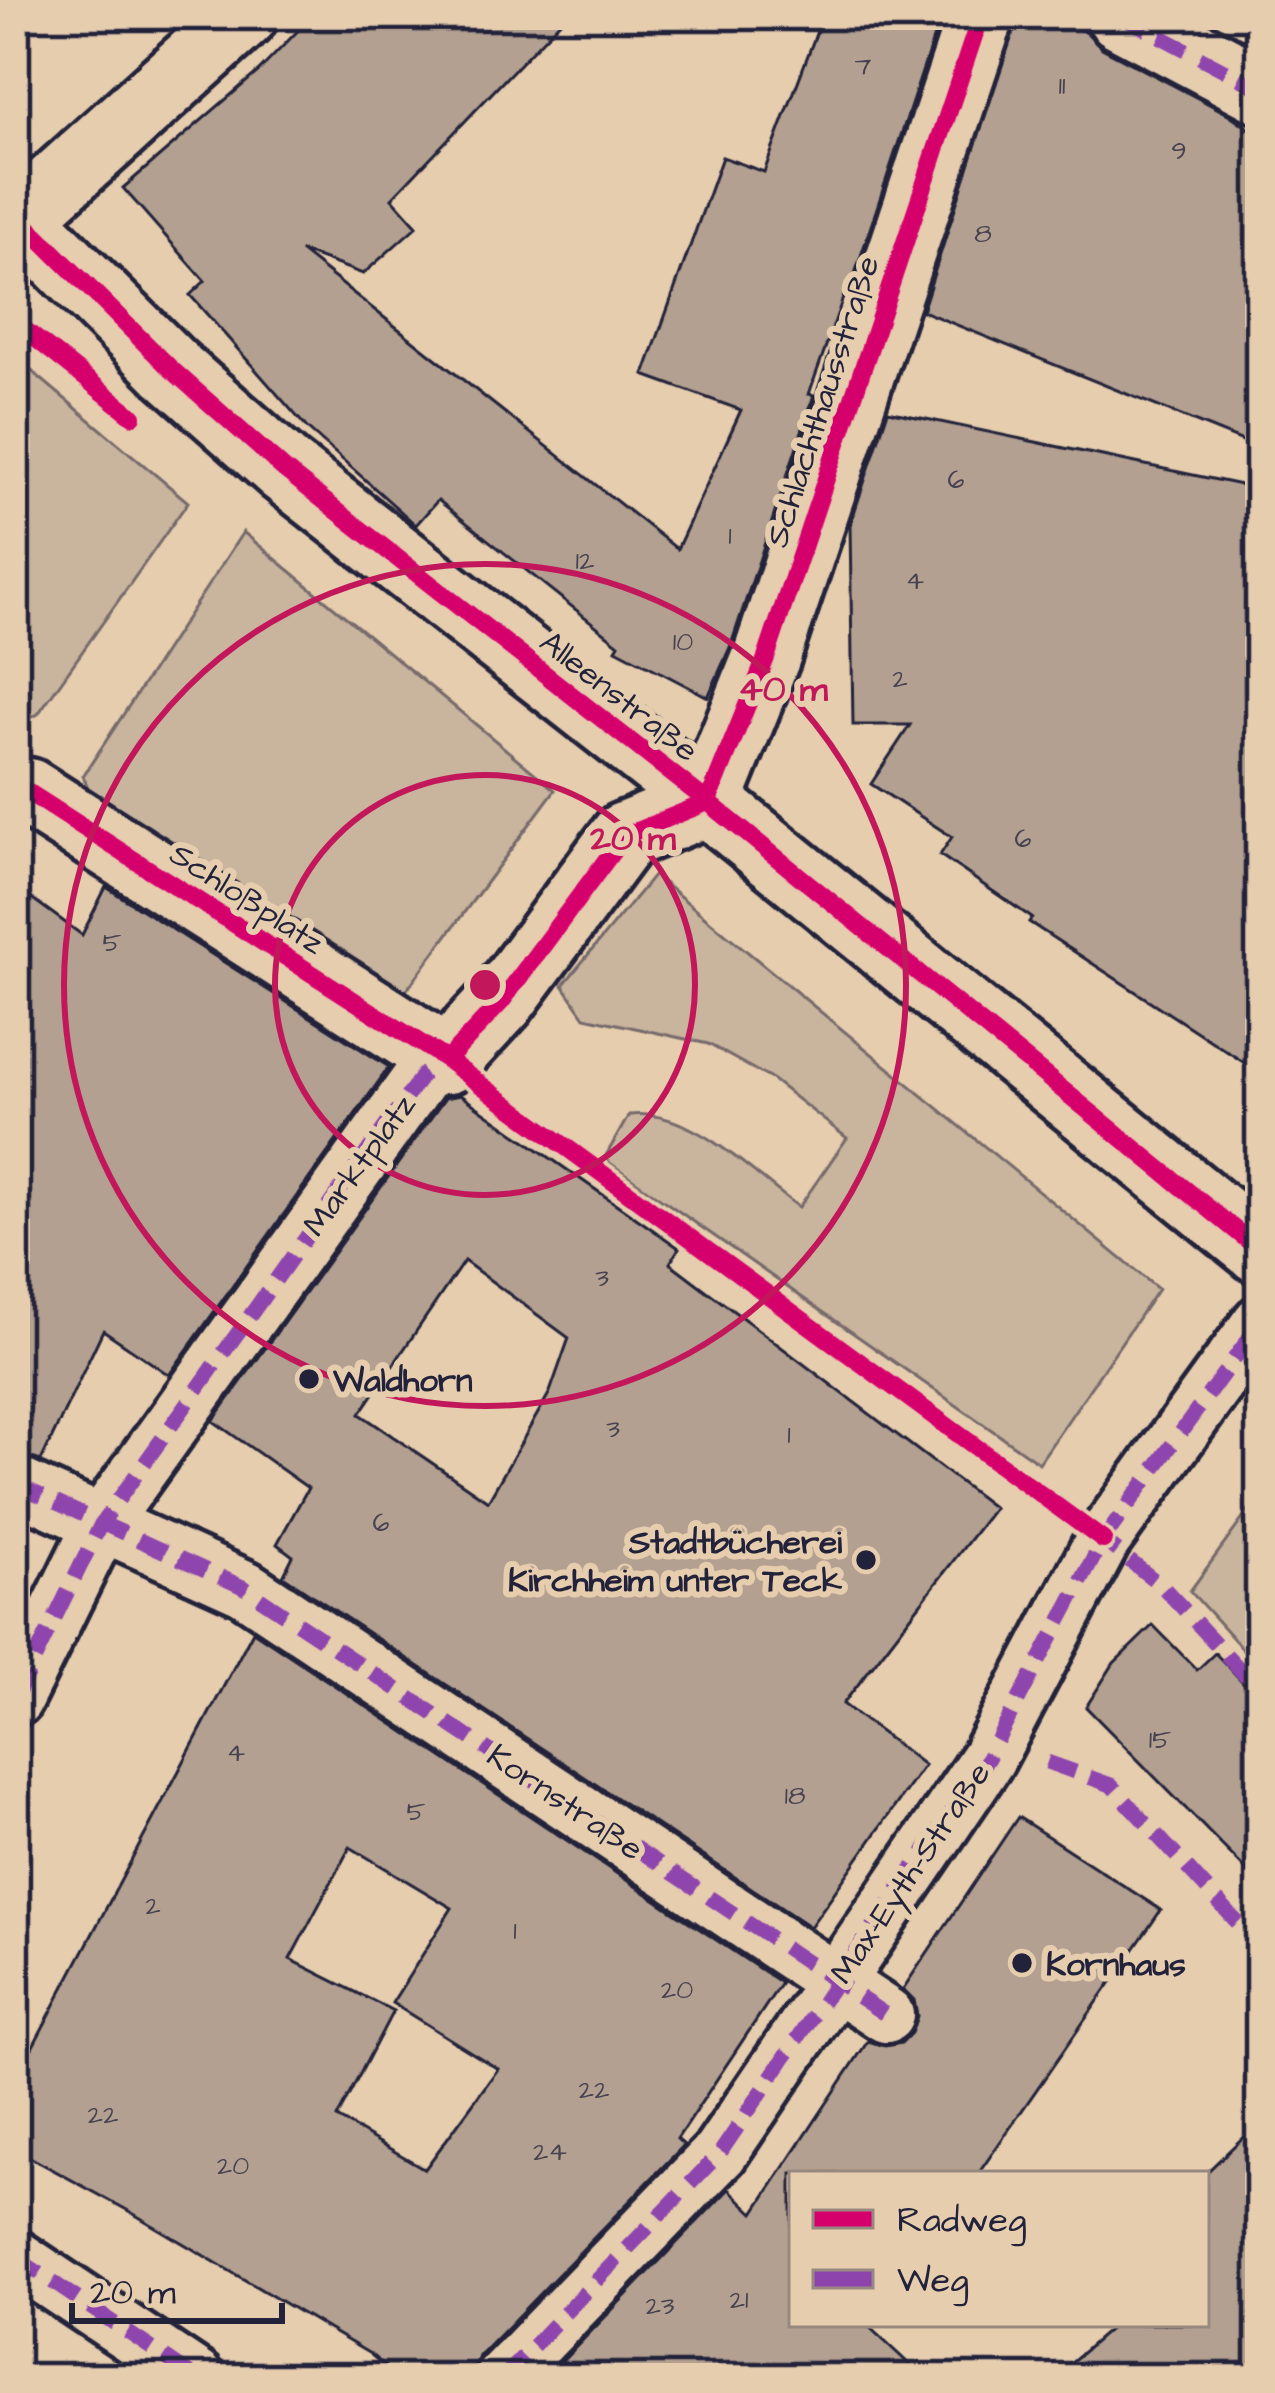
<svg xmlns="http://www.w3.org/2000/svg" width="1275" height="2393" viewBox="0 0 1275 2393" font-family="'Architects Daughter',sans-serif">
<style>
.green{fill:#c9b49d;stroke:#766b6c;stroke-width:3}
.building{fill:#b3a090;stroke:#22223b;stroke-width:3;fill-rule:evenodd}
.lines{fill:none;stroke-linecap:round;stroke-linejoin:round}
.pedestrian-casing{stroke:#22223b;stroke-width:63}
.minor-casing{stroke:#22223b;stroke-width:75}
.tertiary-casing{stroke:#22223b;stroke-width:75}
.pedestrian{stroke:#e6cdae;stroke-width:54}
.minor{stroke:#e6cdae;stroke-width:66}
.tertiary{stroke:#e6cdae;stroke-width:66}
.quiet{stroke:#8e44ad;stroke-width:15;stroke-dasharray:30 15;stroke-linecap:butt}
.cycleway-casing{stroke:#e6cdae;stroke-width:26}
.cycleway{stroke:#d6006c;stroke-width:18}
.ring{fill:none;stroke:#c2185b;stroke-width:6}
.poi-dot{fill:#22223b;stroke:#e6cdae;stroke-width:4.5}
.labels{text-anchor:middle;stroke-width:12;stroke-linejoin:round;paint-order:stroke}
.number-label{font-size:27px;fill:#464250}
.street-label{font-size:33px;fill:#22223b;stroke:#e6cdae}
.poi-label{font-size:33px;font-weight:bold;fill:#22223b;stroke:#e6cdae;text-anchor:start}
.centre{fill:#c2185b;stroke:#e6cdae;stroke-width:6}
.ring-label{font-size:36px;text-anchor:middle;font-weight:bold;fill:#c2185b;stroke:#e6cdae;stroke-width:12;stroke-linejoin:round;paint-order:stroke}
</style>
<rect width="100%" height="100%" fill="#e6cdae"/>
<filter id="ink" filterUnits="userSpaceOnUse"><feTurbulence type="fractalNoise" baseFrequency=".00833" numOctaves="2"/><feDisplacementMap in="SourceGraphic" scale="24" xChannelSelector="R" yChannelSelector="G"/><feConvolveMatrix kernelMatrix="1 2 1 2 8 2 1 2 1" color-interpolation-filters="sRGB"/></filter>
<g filter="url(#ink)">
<path class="green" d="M15,357l173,145 -150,212 -23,12z
M243,532l312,258 -161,217 -298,-201 -13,-30z
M654,875l504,414 -119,174 -435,-304 25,-44c63,-7 122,58 170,92l48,-69 -74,-58 -65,-36 -123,-27 -22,-32z
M1260,1495v173l-70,-77z"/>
<path class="building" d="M313,15h253l-174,183 25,28 -54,48 -63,-23 377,298 64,-139 -97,-35 78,-218 42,15 59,-157h118l-89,268 -3,-2 -40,113 5,1 -83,250 -23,52 -92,-48 3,-5 -181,-144 -22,25 -109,-97 -117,-133 15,-14 -82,-93 136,-117z
M1017,15h32l38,18 15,15 128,67 30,21v312l-338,-137z
M888,411l372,78v584l-231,-151 3,-4 -92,-63 12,-18 -81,-53 39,-59h-57l-3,-200z
M15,886l67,49 24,-48 283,180 -220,308 -66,-45 -62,131 -26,-8z
M460,1095l219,153 -9,15 324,245 -151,196 81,61 -114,162 -527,-351 10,-20 -16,-12 31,-56 -95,-67 232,-323zM464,1261l105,77 -19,54 -62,109 -128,-87z
M1153,1625l44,45 18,-17 45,47v184l-174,-177 28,-44z
M253,1631l528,352 -104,156 7,6 -205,211 -8,22h-72l-29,-24 -243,-144 -112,-61v-69zM350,1847l102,61 -60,95 106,66 -73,100 -88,-51 56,-107 -103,-52z
M1018,1817l143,93 -183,264h-186v150h74l58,54h-378l183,-189 25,24 114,-172 17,5 16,-3 10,-10 6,-17 -3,-16 -11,-11z
M1260,2121v257h-207l62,-54h91v-151z"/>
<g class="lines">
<defs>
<path id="pedestrian" d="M15,1484l230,104 641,427
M15,1699l86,-175 322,-450 24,-14
M15,2257l181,121
M502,2378l218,-225 268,-395 115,-218 157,-217"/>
<path id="minor" d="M1120,15l140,74
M20,217l224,-202
M15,799l13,-7 419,268 55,-59 122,-165 84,-34 58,-144 215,-643"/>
<path id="tertiary" d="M15,214l155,154 115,102 423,332 552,448"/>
</defs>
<use href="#pedestrian" class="pedestrian-casing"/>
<use href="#minor" class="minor-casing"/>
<use href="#tertiary" class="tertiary-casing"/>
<use href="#pedestrian" class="pedestrian"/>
<use href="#minor" class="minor"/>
<use href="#tertiary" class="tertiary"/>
<path class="quiet" d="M1120,15l140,74
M15,1484l230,104 641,427
M1094,1533l68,53 98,105
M15,1699l86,-175 322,-450 24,-14
M1047,1762l64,23 149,162
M15,2257l181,121
M502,2378l218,-225 268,-395 115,-218 157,-217"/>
<defs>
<path id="cycleway" d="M15,214l155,154 115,102 423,332 552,448
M15,322l118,94
M15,799l13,-7 419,268 656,480
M708,802l58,-144 215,-643
M447,1060l55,-59 122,-165 84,-34"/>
</defs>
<use href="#cycleway" class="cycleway-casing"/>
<use href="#cycleway" class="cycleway"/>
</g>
</g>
<g class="ring">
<circle cx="485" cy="985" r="210"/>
<circle cx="485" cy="985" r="421"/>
</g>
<g class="poi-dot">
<circle cx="309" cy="1379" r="12"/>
<circle cx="866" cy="1560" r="12"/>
<circle cx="1022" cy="1963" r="12"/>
</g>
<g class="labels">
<g class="number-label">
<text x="863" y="74">7</text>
<text x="1062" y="94">11</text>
<text x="1179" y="159">9</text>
<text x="983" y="242">8</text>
<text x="956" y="488">6</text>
<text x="730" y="544">1</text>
<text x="585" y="569">12</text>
<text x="915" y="589">4</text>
<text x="683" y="650">10</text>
<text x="900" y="687">2</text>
<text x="1023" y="847">6</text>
<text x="112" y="951">5</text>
<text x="602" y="1286">3</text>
<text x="613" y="1437">3</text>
<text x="789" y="1443">1</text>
<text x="381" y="1531">6</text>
<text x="1160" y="1748">15</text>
<text x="236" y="1761">4</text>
<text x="795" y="1804">18</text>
<text x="416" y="1820">5</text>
<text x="153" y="1914">2</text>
<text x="515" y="1939">1</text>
<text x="677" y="1998">20</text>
<text x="594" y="2098">22</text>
<text x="103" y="2123">22</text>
<text x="550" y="2160">24</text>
<text x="233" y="2174">20</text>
<text x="739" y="2308">21</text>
<text x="660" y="2314">23</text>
</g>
<g class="street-label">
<text transform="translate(821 401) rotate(-72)" y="12">Schlachthausstraße</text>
<text transform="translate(620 695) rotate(38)" y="12">Alleenstraße</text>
<text transform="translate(248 897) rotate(33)" y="12">Schloßplatz</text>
<text transform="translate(358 1164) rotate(-54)" y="12">Marktplatz</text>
<text transform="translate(566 1801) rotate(34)" y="12">Kornstraße</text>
<text transform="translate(909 1872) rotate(-56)" y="12">Max-Eyth-Straße</text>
</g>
<g class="poi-label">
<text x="333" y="1391">Waldhorn</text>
<text x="842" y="1553" text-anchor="end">Stadtbücherei<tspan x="842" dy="38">Kirchheim unter Teck</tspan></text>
<text x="1046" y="1975">Kornhaus</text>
</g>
</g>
<circle cx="485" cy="985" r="18" class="centre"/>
<g class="ring-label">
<text x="783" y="700">40 m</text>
<text x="633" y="849">20 m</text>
</g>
<rect width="1275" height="2393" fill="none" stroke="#e6cdae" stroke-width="60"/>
<rect x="30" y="30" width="1215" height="2333" fill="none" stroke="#22223b" stroke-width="4.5" filter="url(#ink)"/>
<rect x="789" y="2171" width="420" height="156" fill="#e6cdae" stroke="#988980" stroke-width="3"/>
<rect x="813" y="2210" width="60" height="18" fill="#d6006c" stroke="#988980" stroke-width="3"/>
<text x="897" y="2231" font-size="36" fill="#22223b">Radweg</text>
<rect x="813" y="2270" width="60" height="18" fill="#8e44ad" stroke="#988980" stroke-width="3"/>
<text x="897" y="2291" font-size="36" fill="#22223b">Weg</text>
<path d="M72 2303v18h210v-18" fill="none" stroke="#22223b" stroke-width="6"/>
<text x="90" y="2303" font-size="36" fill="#22223b" stroke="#e6cdae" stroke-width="9" paint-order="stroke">20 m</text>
</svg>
